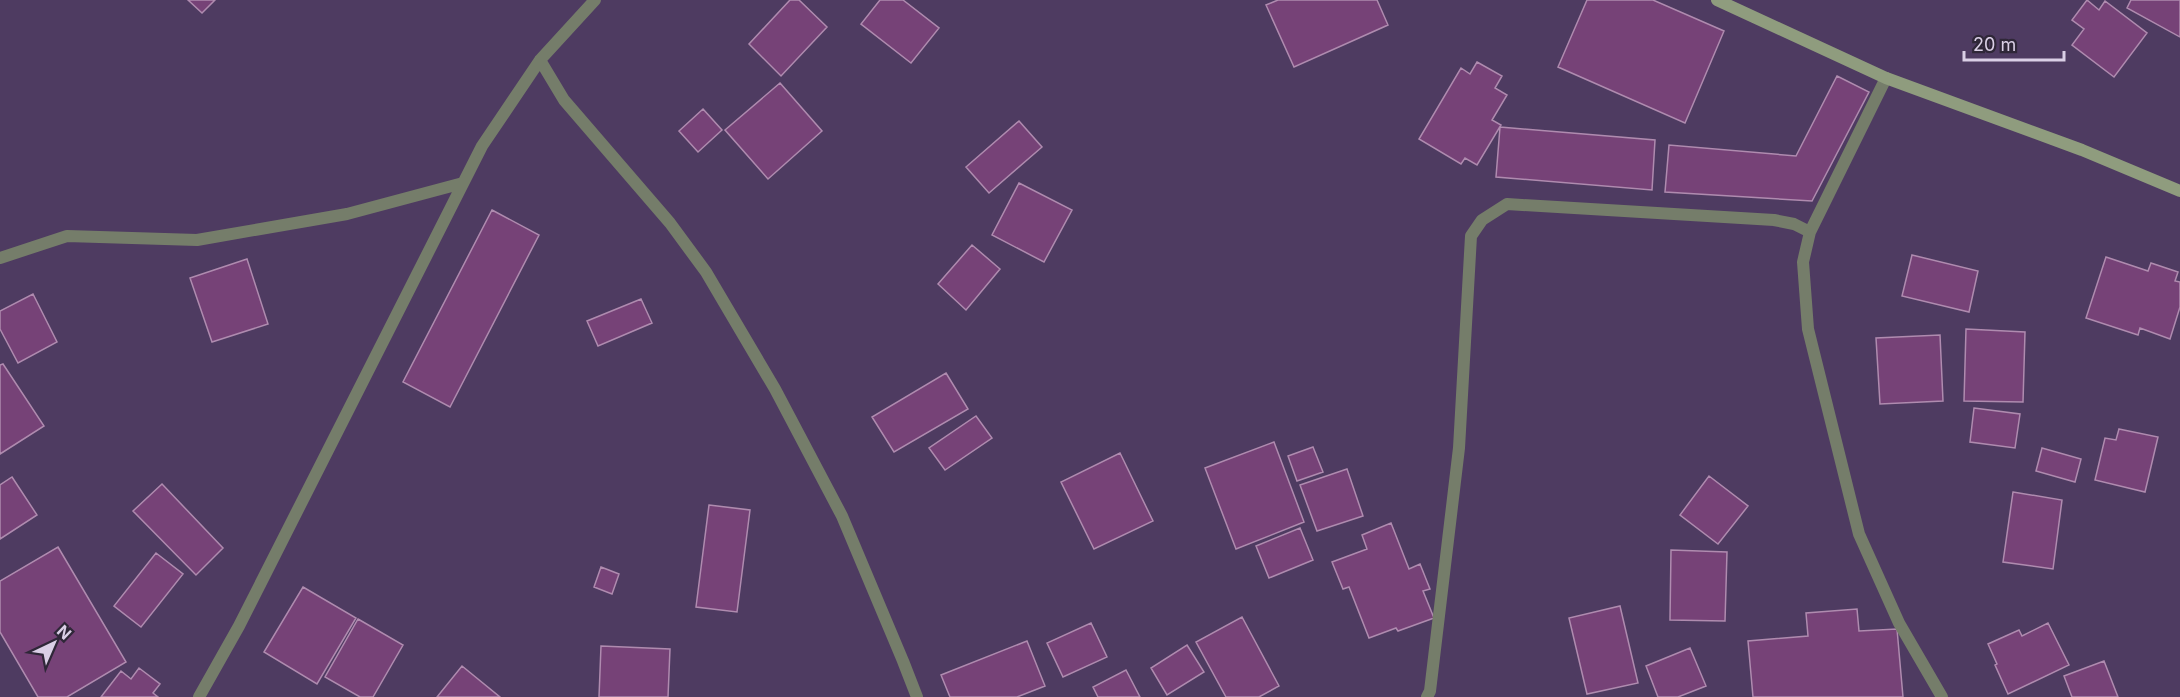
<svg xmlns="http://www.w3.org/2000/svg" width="2180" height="697" viewBox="0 0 2180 697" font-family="Inter,sans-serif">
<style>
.building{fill:#764277;stroke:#af8baf;stroke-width:1.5}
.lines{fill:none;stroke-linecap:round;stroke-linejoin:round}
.street{stroke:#757d6a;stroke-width:12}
.secondary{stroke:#8f9c7e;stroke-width:12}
</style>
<rect width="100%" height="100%" fill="#4e3b61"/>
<path class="building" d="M188,0h27l-13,13z
M790,0h9l28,27 -46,49 -32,-32z
M880,0h23l36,28 -28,35 -50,-39z
M1278,0h99l11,25 -94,42 -28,-62z
M1587,0h66l71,31 -39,92 -127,-56z
M2087,0l12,10 6,-9 42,32 -33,44 -42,-32 12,-16 -12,-9z
M2131,0h49v37l-53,-29z
M1477,62l25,14 -7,12 12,7 -15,25 9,5 -24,40 -12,-7 -4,6 -42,-25 42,-71 9,6z
M1837,76l32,16 -57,109 -147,-9 4,-47 127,11z
M780,83l42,48 -54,48 -43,-49z
M703,109l19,21 -24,22 -19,-21z
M1019,121l23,26 -53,46 -23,-26z
M1500,127l155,13 -3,50 -156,-13z
M1019,183l53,27 -28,52 -52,-27z
M492,210l47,25 -89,172 -47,-25z
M972,245l28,24 -34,41 -28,-26z
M1912,255l66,16 -9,41 -67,-16z
M2106,257l42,14 3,-8 27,9 -3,9 5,1v25l-10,32 -30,-11 -2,7 -52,-17z
M247,259l21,65 -56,18 -22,-64z
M33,294l24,48 -39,21 -18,-34v-18z
M641,299l11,24 -54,23 -11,-25z
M1966,329l59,3 -2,70 -59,-1z
M1940,335l3,66 -63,3 -4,-66z
M3,364l41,62 -44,28v-89z
M946,373l22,36 -74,43 -22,-35z
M1974,408l46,6 -5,34 -45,-6z
M976,416l16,22 -47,32 -16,-22z
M2119,429l39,8 -13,55 -50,-12 10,-42 11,2z
M1274,442l30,80 -68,27 -31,-81z
M1313,447l10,25 -26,9 -9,-25z
M2042,448l39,11 -6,23 -39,-11z
M1120,453l33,68 -59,28 -33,-67z
M1347,469l16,47 -46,15 -17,-46z
M1709,476l39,30 -30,38 -38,-29z
M12,477l25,38 -37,24v-54z
M162,484l61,64 -27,27 -63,-64z
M2013,492l49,8 -9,69 -50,-7z
M709,505l41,5 -13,102 -41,-5z
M1391,523l18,46 11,-5 10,25 -7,2 11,27 -36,13 -2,-3 -27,10 -20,-51 -6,2 -11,-27 35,-13 -5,-14z
M1300,528l13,32 -44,18 -13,-32z
M58,547l68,115 -59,35h-29l-38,-65v-51z
M1671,550l56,2 -2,69 -55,-1z
M156,553l27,21 -42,53 -27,-21z
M601,567l18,7 -7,20 -18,-7z
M303,587l53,31 -39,66 -53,-32z
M1620,606l18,77 -51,11 -18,-76z
M1857,609l2,22 38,-2 6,68h-150l-5,-56 60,-5 -2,-23z
M1242,617l37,69 -20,11h-33l-30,-55z
M358,619l45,26 -30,52h-13l-35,-20z
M1091,623l16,34 -44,20 -16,-34z
M2048,623l21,42 -61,29 -13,-29 2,-1 -9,-20 31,-14 3,6z
M1027,641l18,45 -28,11h-67l-9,-22z
M1187,645l17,27 -37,23 -16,-27z
M601,646l69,3 -2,48h-69z
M1690,648l16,38 -28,11h-20l-12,-31z
M2104,661l14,36h-46l-8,-21z
M462,666l38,31h-63z
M139,668l21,16 -7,9 5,4h-57l20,-26 10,8z
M1126,670l14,27h-42l-5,-10z"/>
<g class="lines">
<path class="street" d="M540,60l24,40 106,123 36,49 69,117 67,127 61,145 14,36
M1886,78l-76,154 -7,30 5,67 51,205 40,89 43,74
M0,258l67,-22 130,4 150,-26 116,-31
M199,697l40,-71 243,-480 58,-86 55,-60
M1427,697l3,-6 29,-243 12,-212 11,-16 25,-16 267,16 20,4 16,8"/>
<path class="secondary" d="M1717,0l169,78 196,72 98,41"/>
</g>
<g transform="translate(54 643) rotate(44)" stroke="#2f2738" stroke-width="4.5" paint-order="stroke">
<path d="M0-4.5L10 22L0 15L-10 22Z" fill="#dacfe6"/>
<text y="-9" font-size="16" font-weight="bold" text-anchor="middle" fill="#dacfe6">N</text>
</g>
<path d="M1964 51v9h100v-9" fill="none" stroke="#dacfe6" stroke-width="3"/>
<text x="1973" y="51" font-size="18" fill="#dacfe6" stroke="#2f2738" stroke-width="4.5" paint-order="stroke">20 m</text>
</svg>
